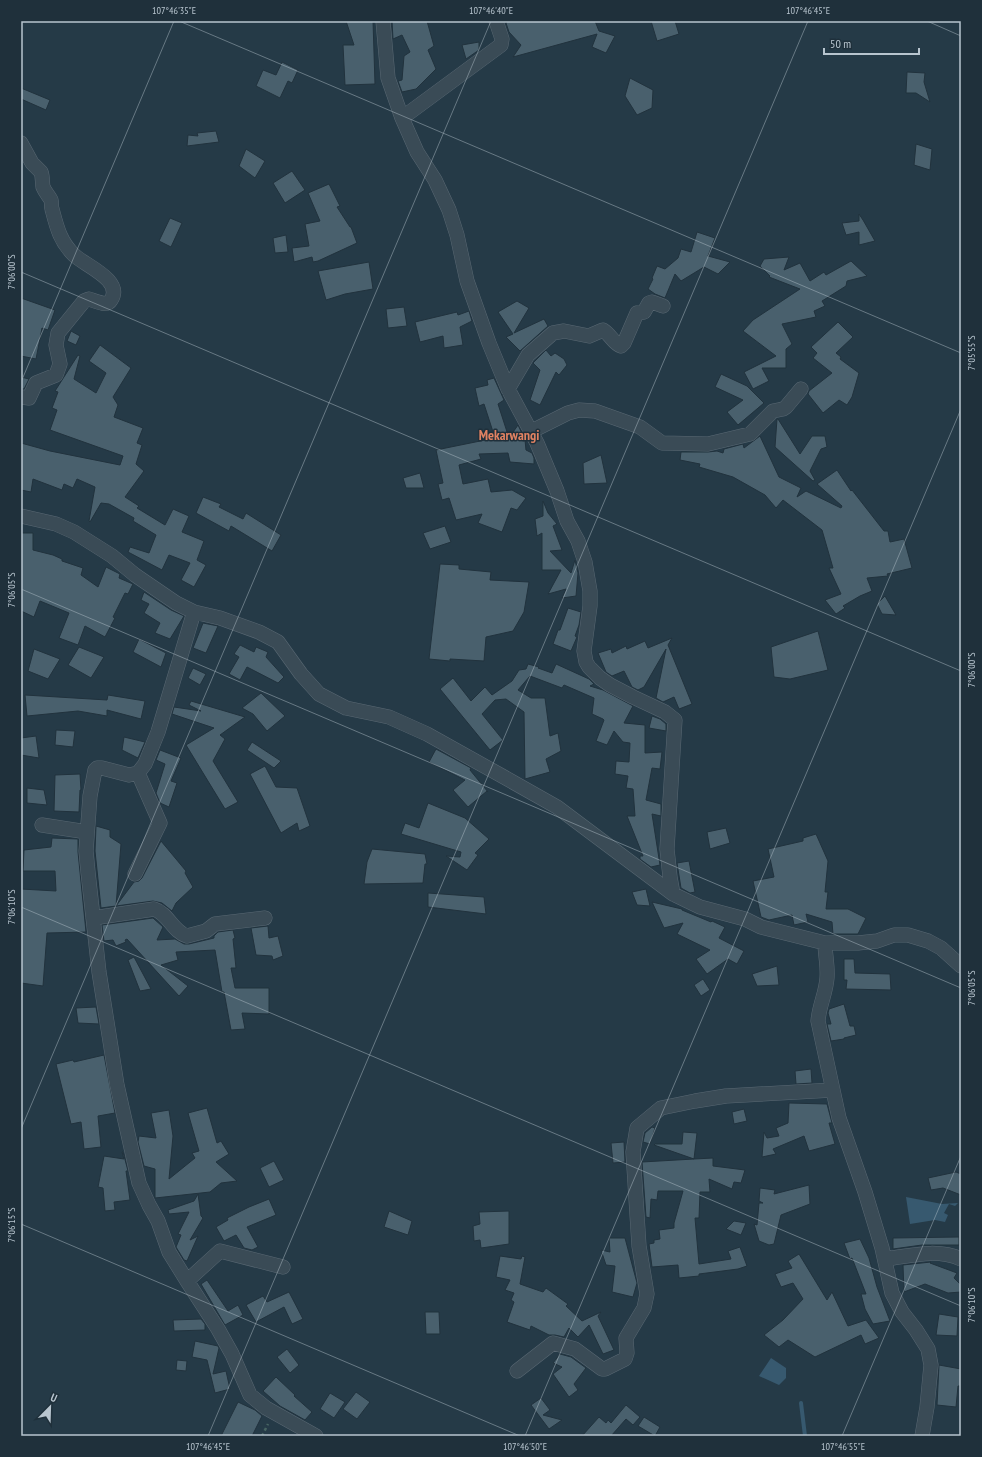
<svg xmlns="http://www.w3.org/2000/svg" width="982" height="1457" viewBox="0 0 982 1457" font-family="'PT Sans Narrow',sans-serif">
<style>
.water{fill:#37596f}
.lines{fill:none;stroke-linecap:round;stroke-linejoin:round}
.stream{stroke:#37596f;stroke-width:4}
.building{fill:#49606d;stroke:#21323d}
.street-casing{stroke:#596873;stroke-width:15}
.path{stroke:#486563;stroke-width:2.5;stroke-dasharray:3 3;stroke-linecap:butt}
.street{stroke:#3a4b56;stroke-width:14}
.ticks{fill:none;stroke:#b8c5cf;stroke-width:1;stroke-opacity:0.45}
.labels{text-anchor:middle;stroke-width:3;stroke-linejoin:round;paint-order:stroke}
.quarter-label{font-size:14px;font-weight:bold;fill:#e08262;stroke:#1f303b}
.neatline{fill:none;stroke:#b8c5cf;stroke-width:1.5}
.ticks-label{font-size:10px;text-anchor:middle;fill:#b8c5cf}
</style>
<rect width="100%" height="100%" fill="#253a47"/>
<path class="water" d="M906,1197l36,7 16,-1 -3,3 -6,-2 -5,9 4,2 -3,7 -10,-2 -25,4z
M771,1358l15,10v10l-7,7 -20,-9z"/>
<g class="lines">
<path class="stream" d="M801,1403l4,33"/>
</g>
<path class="building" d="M346,21h27l2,63 -30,1 -2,-40h11z
M392,21h35l7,25 -6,4 8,19 -20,20 -14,3 -4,-11 4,-1 2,-24 6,-4 -8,-17 -9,4z
M508,21h87l4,10 16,5 -9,17 -14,-6 5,-13 -84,23 8,-12 -12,-13 -3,-9z
M651,21h24l4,13 -22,7z
M479,42v8l-13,9 -4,-14z
M282,62l16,8 -6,13 -4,-2 -8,17 -24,-12 7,-16 13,5z
M907,72l18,1 -1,9 6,20 -14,-9h-10z
M630,78l23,12 -1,18 -15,7 -12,-19z
M21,88l29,12 -4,10 -25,-11z
M216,131l3,11 -32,4 1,-11 10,1 -1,-3z
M916,144l16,5 -2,21 -16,-5z
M246,149l19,12 -10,17 -16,-12z
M292,171l13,19 -20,13 -12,-20z
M329,184l11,22 -3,1 13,20h1l6,16 -39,18 -5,1 -1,-5 -18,5 -2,-14 17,-2 -4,-22 15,-3 -12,-28z
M859,214l4,6 12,21 -16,4v-13l-13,3 -4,-12 17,-2z
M170,218l12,5 -11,24 -12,-6z
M697,232l18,6 -7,18 22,6 -12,12 -14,-7 -23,14 -6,-7 -10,24 -10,-4 -7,-5 5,-10 -1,-1 5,-12 8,3 13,-11 3,-9 10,3z
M286,235l2,17 -13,1 -2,-15z
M789,257l-5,13 16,-7 10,18 14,-9 2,3 25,-14 16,15 -20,5 -1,5 -24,15 3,5 -11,5 2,6 -34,7 10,20 -6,5v19h-24l7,13 -16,8 -9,-17 32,-16 -33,-25 10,-11 47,-31 -31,-12 1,-1 -10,-10 4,-7z
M369,262l4,27 -28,5 -19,6 -8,-29z
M21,298l34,12 -7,20 -6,-2 -6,31 -15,-3z
M517,301l12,7 -15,25 30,-14 4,7 -28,25 -14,-14 7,-3 -15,-22z
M404,307l3,19 -19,2 -2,-19z
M469,311l3,10 -12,6 3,18 -19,3 -1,-12 -23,6 -5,-20 42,-10 1,3z
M838,322l15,15 -17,16 5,4 -1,2 19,14 -7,24 -5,8 -8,-5 -16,13 -15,-19 1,-3 23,-18 -19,-15 4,-5 -6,-6z
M71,331l9,5 -4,9 -9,-4z
M100,345l31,23 -18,29 5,8 -4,12 29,11 -6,15 5,2 -6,19 8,7 -19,26 14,9 -2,2 28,17 8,-16 16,7 -7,16 22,9 -7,19 9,5 -12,22 -13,-7 9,-17 -21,-8 -7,15 -34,-18 2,-5 19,6 7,-18 -23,-14 1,-3 -25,-14 -8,-1 -11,19 -1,-1 6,-34 -18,-8 -4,9 -9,-4 -2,6 -29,-11 -2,13 -10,-2v-47l29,8 70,14 3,-9 -73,-26 7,-20 -5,-2 6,-16 -3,-1 23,-36 2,1 -6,23 22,14 10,-20 -17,-12z
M546,350l5,6 4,-3 9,6 3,6 -8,10 -3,-3 -16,33 -10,-5 10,-30 -7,-7z
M721,374l26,12 17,17 -26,22 -11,-13 16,-12 -28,-13z
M21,377l8,2 -5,10h-3z
M494,378l10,22 -6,4 11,34 9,-13 7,15 1,10 6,3 2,5v6l-24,-2 -2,-9 -29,1 2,5 -22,6 4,19 25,-5 3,13 21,-2 14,8 -9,12 -6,-2 -9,24 -24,-9 4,-9 -26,6 -7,-22 -7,2 -4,-16 5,-1 -7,-33 59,-12 -11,-34 -5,2 -4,-18 13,-3 -1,-5z
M777,419h1l22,35 12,-18h13l2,11 -6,2 -11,22 5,9 -2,1 -38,-34z
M760,436l19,41 22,11 -4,9 9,-6 35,17 1,-2 -25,-22 20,-14 14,21 1,-1 32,41h4l2,11 14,-3 8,29 -25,6 1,2 -21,2 5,13 -12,5 -17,10 2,2 -9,6 -11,-14 16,-6 -12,-26h4l-11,-38 -39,-30 -7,8 -11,-13 -32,-18 -34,-10 1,-3 -20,-4 1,-8h27l9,-1 6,2 1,-4 19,-5 1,4z
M601,455l6,28 -23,1 -1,-21z
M420,473l4,15h-18l-3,-10z
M203,497l18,7 -2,3 24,12 3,-6 35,22 -9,16 -41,-25 -2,5 -33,-18z
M543,501l5,12 9,11 -4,2 9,24 -12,1 21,22 4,-13 3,13 -2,23 -14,2 4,-9 -18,5 13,-24h-19v-37l-5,3 -2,-17 8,-3z
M445,526l6,16 -21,7 -7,-16z
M21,533h12v17l20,5 9,4v2l21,7 -2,7 17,12 8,-20 14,7 -1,4 14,6 -5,10 -3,-1 -12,24 2,1 -10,19 -20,-11 -7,19 -19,-7 10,-25 -29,-12 -6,16 -13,-6z
M440,564l19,1v4l32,3 -1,8 39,2 -5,30 -11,19 -27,6 -2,24 -34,-2v2l-21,-2z
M144,592l27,18 13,6 -14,23 -15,-6 5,-10 -16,-10 5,-9 -8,-4z
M885,596l11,19 -14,-1 -5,-10z
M568,608l13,4 -2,13 -4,11 2,1 -6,14 -18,-7 5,-14h2z
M203,623l15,3 -12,27 -13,-5z
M818,631l10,39 -38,9 -16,-2 -3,-30z
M672,638l-4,7 24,59 -13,5 -5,-12 -11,5 -7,-4 10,-49 -22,38 -6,3 -6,-3 -8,-16 -12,5 -6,-4 -8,-19 13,-4 1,4 14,-7 1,3 18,-8 3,7z
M139,639l27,14 -5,14 -28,-15z
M240,645l14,7 2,-5 12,5 -2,5 18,20 -6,6 -31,-16 -7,13 -11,-6 10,-17 -5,-3z
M79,647l25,10 -13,21 -23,-13z
M34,649l26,10 -12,20 -20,-8z
M528,664l11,3 -1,1 14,5 4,-9 33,15 5,5 -4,2 13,4 30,16 -9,17 21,2v28l17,-1 -2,17 -8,-1 -6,32 15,4v12l-9,-2 8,51 -9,2 -11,-8v-3h3l-16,-40h8l-2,-27 -7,-1 2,-12 -13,-2 1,-13 13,1 1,-19 -7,-1 -9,-11 -7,14 -11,-4 8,-21 -1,-1 -11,-5 2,-16 -30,-13 -2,3 -32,-12 -12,14 13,8h14l5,38 8,-3 3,18 -15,8 4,13 -25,7 -1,-67 -18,-13 -11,1 -13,14 21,26 -13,10 -50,-61 13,-11 18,23 14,-14 7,8 20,-14 7,-11 7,-1z
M193,668l13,6 -6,11 -12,-7z
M261,693l24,23 -18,15 -14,-17 -11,-6z
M25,695l82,5 1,-5 37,6 -4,18 -34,-9v6l-29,-5 -51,5z
M191,701l54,16 -25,18 5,4 -12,22 25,41 -13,7 -39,-64 28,-17 -42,-14 2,-7 27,4 -12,-6z
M652,716l8,3 6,5v7l-17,-3z
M56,730l19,1 -2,16 -18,-2z
M36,736l3,22 -18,-3v-17z
M124,737l21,5 -7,16 -16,-8z
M252,742l29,19 -7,7 -27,-18z
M436,749l35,19 -1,2 18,22 -1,-1 -19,16 -15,-17 12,-10 -36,-18z
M160,750l21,8 -10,23 6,2 -8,24 -9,-4 -4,-10 9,-29 -9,-4z
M265,766l11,21 21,1 13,38 -11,5 -2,-8 -16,10 -31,-59z
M80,774l1,16h-1l-1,22 -25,-1 1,-36z
M27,788l17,2 3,15 -20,-2z
M428,803l37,15 24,21 -14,14 3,2 -11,15 -21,-14 14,1 1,-5 -60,-18 4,-11 14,5z
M96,826l14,4v7l11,7 -5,62 18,-24 5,-1 3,-3 19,-37 25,30 -1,2 8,14 -17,16 -4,8 -10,-8 -9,-2 -52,7 -6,-57z
M726,828l4,15 -20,6 -3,-17z
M816,834l12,27 -3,31h3l-2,17h22l18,9 -8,16h-25l-1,-12 -26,-8 2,8 -14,3 -2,-10 -23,5 -8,-3 -8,-36 21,-4 -6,-28 35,-8v-3z
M52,838l26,1v13l8,80 -39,1 -4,53 -22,-3v-94l35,2 -1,-20h-32l1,-21 27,-3z
M372,849l53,5 2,10h-2l-2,19 -59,1 3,-22z
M689,861l6,31 -5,1 -9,-5 -4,-25z
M646,889l4,17 -13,-1 -5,-13z
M428,893l56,4 2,17 -58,-7z
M652,902l30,7v1l29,12 1,-1 13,6 -6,11 25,13 -7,13 -9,-5 -21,15 -11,-15 14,-9 -33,-16 6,-11 -19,5z
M153,918l10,9 -6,13 18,-1 9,5h5l25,-6v-2l4,-4 15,-2 2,8 -2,1 3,29h-5l4,20h34v26l-27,-1 3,16 -14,1 -7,-38h-2l-7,-42 -39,2 2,8 -17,5 27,21 -9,10 -52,-57 -2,1 1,2 -10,4 -3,-6 -9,1 -2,-16z
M268,926l1,12 9,-2 5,20 -10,4 -1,-4 -16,-1 -5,-27z
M134,957l17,32 -11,2 -12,-31z
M844,959h10l1,14 35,1 1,16 -45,-1 1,-9h-3z
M777,966l2,19 -22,1 -5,-12z
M703,979l7,11 -9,6 -7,-11z
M844,1004l6,22h4l2,9 -12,3v1l-13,2 -4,-17h4l-3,-11 1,-4z
M96,1007l3,17 -21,-1 -2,-15z
M104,1055l11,58 -17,3 3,31 -17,2 -3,-27 -10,2 -15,-60 17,-4 1,2z
M811,1069l1,14 -16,1 -1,-13z
M789,1103l38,1 5,19h-3l6,21 -26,7 -5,-15 -31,13 3,5 -14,3 2,-25 3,6 12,-2 -3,-8 12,-5z
M207,1108l10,35 4,-2 8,13 -13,8 21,19 -16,2 -11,9 -55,6v-29l-11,-3 -6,-24 1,-6 17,2 -5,-25 18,-3 4,26 -4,43 26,-21 -3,-5 7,-2 -11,-38z
M744,1109l3,12 -13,3 -2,-12z
M652,1127l3,1 -5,16 -7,-2 2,-9z
M683,1132l14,1 -3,26 19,-1v8l32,4 -4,13 -7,-1 -2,7 -23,-10 1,13h-10l-1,26h-4l4,46 32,-5 -3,-8 12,-4 7,19 -9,3 -39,5v2l-20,2 -1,-13 -26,2 -3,-23 5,-1v-3l6,-1 -1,-9 15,-2v-5l9,-32h-25l-1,9 -6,-1 -1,19 -4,-1 -4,-55 52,-3 -40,-14 1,-1h27z
M624,1142l1,20 -12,1 -2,-20z
M122,1152h1l5,19h-2l4,29 -16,2 1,8 -10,1 -2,-23 -5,-1 6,-31 20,3z
M274,1161l10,19 -15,7 -9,-19z
M956,1172l5,2v21l-18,-7 -12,2 -3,-12z
M809,1185l1,19 -29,11 -7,29 -5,1 -10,-4 -5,-17 3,1 2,-22h4l-4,-2 1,-13 15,2 -1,4z
M198,1194l3,22 2,2 -13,22 8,-4 -11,25 -3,-1 -8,-13 5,-12 -3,-1 11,-22 -20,2 -1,-4 26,-9z
M269,1199l7,16 -29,12 11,20 -6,3 -8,-2 -8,-13 -12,6 -8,-14 12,-7 -1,-2 22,-11z
M389,1211l23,10 -4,14 -24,-8z
M509,1211v33l-28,4 -1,-8 -6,1 -1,-15 7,-2 -1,-12z
M734,1221l12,2 -5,12 -15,-6z
M959,1237v8h-37l-29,4v-11z
M609,1238h16l12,45 -4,14 -21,-5 3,-26 -9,-1 -5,-15 9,2z
M860,1239l9,19 8,29 13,34 -17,3 -8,-15 -4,-15h5l-14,-36 -2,1 -6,-16z
M799,1254l28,46 5,-8 16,34 18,-6 13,18 -14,6 -4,-9 -46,22 -27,-17 -9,7 -15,-12 19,-15 20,-21 -10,-16 -12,4 -6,-13 17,-6 -4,-7z
M500,1256l21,3 1,-3 3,1 -5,27 23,8 3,-4 22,16 -2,2 16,15 19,-9 -3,4 16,34 -11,4 -14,-29 -11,12 -9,-9 -5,9 -9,-2h-6l-18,-9 -1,4 -23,-8 7,-20 -3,-2 3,-7 -9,-3 5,-10 -14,-3z
M931,1262l-1,1 27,10 -3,5 7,7v7l-13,1 -23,-9 -21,8 -1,-27z
M207,1280l21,31 10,-6 5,10 -18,10 -24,-41z
M289,1292l14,27 -11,5 -8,-17 -28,15 -10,-17 17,-9 4,6z
M425,1312h14l1,22h-14z
M939,1314l19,3 -1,19 -21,-1z
M201,1319l4,5v6l-31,1 -1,-11z
M195,1341l23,5 1,2 -6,26 13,-3 4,18 -15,4 -8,-33 -15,-3z
M287,1349l12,16 -9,8 -13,-16z
M560,1354l11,3 15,11 -12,16 4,6 -9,7 -16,-23 9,-7 -9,-4z
M177,1360l10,1 -1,10 -10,-1z
M939,1365l22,4v17h-3l-2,21 -19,-2z
M276,1377l19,18 -1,1 18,16 -7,8 -25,-14 -17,-15z
M356,1392l14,10 -13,17 -14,-10z
M330,1393l15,9 -11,16 -14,-9z
M541,1398l9,12 -7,5 19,5 -13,9 -18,-24z
M238,1402l17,8 7,6 -10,20h-31z
M626,1405l14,12 -7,8 -7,-6 -15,17h-29l17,-19 7,6 2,-3 3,3z
M644,1417l16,10 -5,9 -17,-10z"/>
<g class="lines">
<defs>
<path id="street" d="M383,21l5,57 14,40 15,34 18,28 14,30 8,25 10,46 22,62 19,46 29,54 20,48 10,30 11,20 7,21 5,29v15l-6,45 2,11 3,5 11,11 10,7 23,12 32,15 10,8 -8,129 3,28 3,17 27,13 45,12 16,8 64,16h33l19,-2 17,-6h14l20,6 13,7 20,18
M402,118l99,-73 1,-6 -6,-18
M21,143l11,20 9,9c2,5 1,10 2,15 2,5 6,9 8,13 1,3 0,6 1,9 5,19 8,32 22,46 10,10 50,25 37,45 -4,7 -16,1 -22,-1l-5,2 -26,32 -2,12 4,19 -4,11 -20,8 -7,15 -8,-1
M508,389l20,-34 25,-22 11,-2 25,5 14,-6c7,4 11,14 18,16l3,-3 13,-30 7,-1 5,-9 3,-1 11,4
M530,432l38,-19 11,-3 16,1 45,16 22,16 46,1 42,-10 23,-23 10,-2 3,-2 15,-18
M21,516l35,8 18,8 38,24 23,19 41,28 18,9 26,6 39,14 19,10 23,32 18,20 27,14 43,9 38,17 84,47 46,26 116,87
M194,612l-36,120 -13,32 -7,9 -9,2 -27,-7h-5l-2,2 -5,26 -4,55 2,21 11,100 18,113 22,98 10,22 9,16 11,31 18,29 31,48 14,25 18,41 16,13 50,28
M42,825l45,7
M135,874l25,-51 -22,-50
M93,918l61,-9c14,4 19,23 33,27l19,-5 9,-7 50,-6
M825,943c0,11 3,23 2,35 -1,15 -8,28 -9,43l21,97 26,74 17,56 10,45 10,19 14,18 12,19 3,16 -4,42 -5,29
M885,1259c25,-3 51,-11 76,0
M187,1281l33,-30 63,16
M517,1371l36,-28 22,6 27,20h3l20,-10 2,-6 -1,-15 18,-30 3,-14 -8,-48 -6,-94 4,-24 24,-20 34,-7 31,-5 107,-6"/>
</defs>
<use href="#street" class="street-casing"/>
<path class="path" d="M262,1436l6,-12"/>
<use href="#street" class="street"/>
</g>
<path class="ticks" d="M179,21l782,332M927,21l34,15M21,272l940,399M21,382l153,-361M21,589l940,399M21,907l940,399M21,1129l470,-1108M21,1224l499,212M208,1436l600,-1415M525,1436l436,-1027M842,1436l119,-280"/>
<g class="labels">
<g class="quarter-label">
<text x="509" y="440">Mekarwangi</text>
</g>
</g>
<rect width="982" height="1457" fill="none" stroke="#1f303b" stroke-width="44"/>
<g transform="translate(50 1407) rotate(23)" stroke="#1f303b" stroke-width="3" paint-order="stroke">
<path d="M0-3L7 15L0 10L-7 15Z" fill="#b8c5cf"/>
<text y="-6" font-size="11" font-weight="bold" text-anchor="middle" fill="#b8c5cf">U</text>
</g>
<path d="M824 48v6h95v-6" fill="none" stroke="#b8c5cf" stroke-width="2"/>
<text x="830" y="48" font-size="12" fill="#b8c5cf" stroke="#1f303b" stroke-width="3" paint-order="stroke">50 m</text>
<rect x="22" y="22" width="938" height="1413" class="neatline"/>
<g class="ticks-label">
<text x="174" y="14">107°46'35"E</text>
<text x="491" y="14">107°46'40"E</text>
<text x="808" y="14">107°46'45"E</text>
<text transform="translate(11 272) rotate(-90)" y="4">7°06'00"S</text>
<text transform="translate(971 353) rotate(-90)" y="4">7°05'55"S</text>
<text transform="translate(11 590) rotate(-90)" y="4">7°06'05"S</text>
<text transform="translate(971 670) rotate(-90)" y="4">7°06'00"S</text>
<text transform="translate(11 907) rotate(-90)" y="4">7°06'10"S</text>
<text transform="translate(971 988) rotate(-90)" y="4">7°06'05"S</text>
<text transform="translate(11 1225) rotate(-90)" y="4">7°06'15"S</text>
<text transform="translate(971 1305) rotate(-90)" y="4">7°06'10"S</text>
<text x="208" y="1450">107°46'45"E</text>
<text x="525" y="1450">107°46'50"E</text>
<text x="843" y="1450">107°46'55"E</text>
</g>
</svg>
